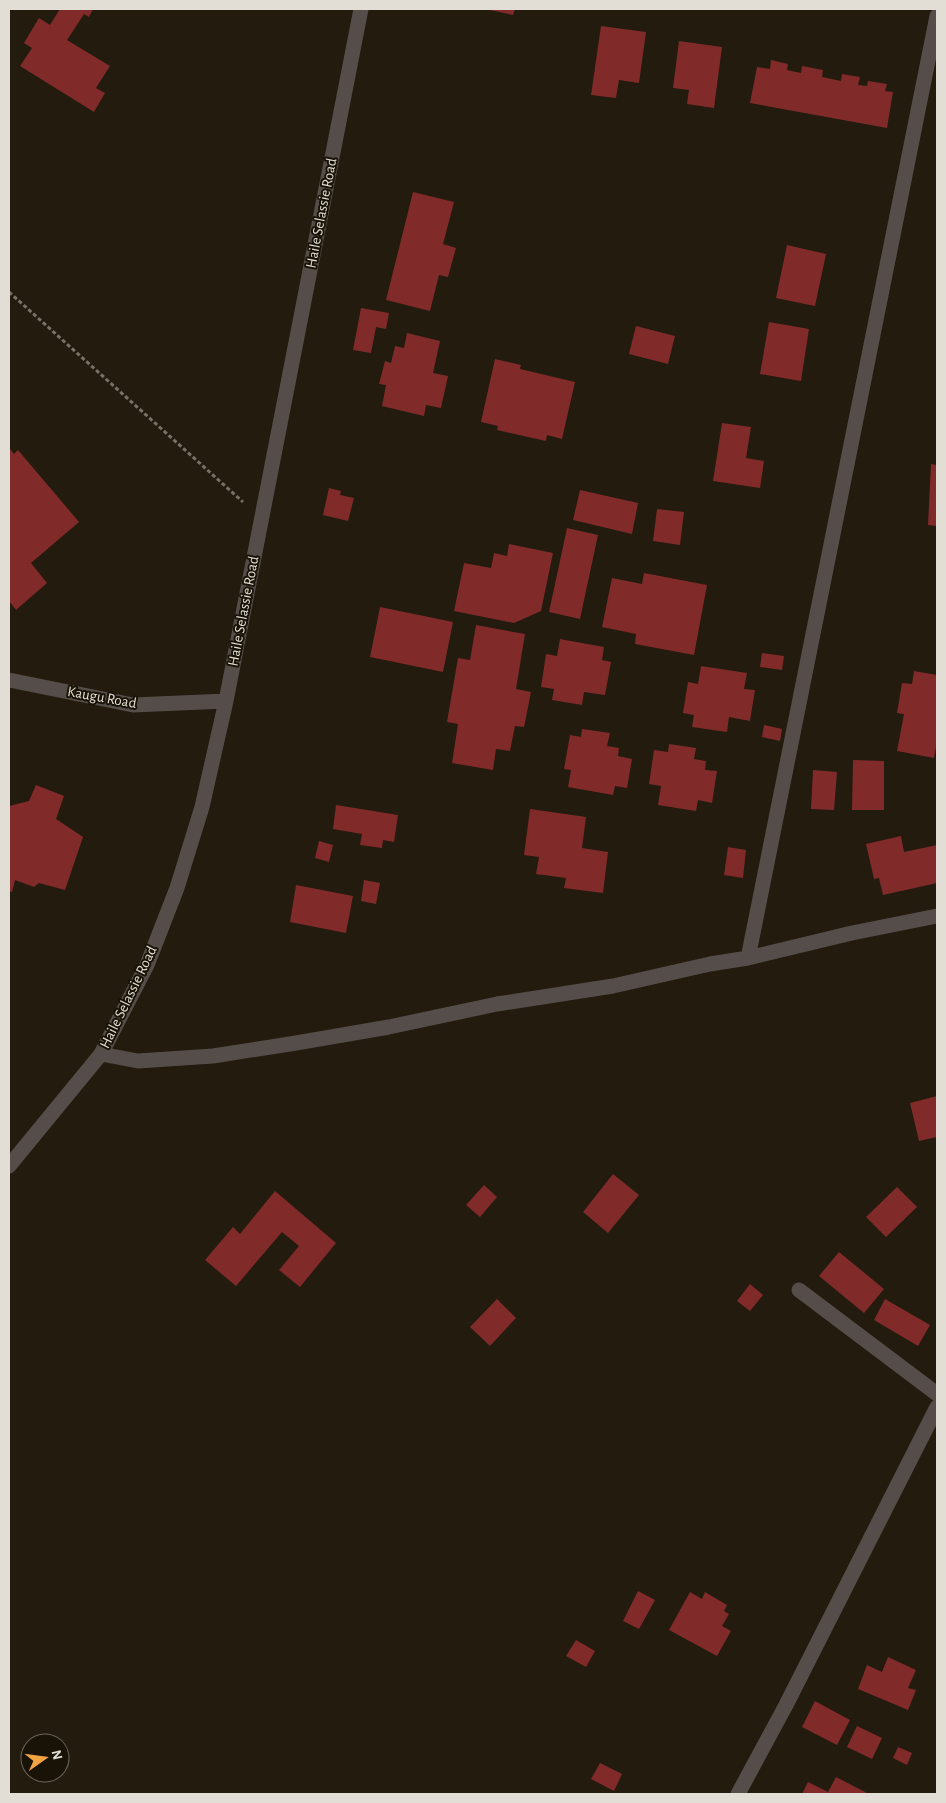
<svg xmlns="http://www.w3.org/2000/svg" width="946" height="1803" viewBox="0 0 946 1803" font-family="'Alegreya Sans',sans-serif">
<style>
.building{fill:#812a2a}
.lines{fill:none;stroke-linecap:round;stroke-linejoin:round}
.path{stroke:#777166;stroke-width:3;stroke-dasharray:4 2.5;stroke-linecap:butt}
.minor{stroke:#544d49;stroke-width:15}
.labels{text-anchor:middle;stroke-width:4;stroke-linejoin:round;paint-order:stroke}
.street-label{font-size:15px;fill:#e2ded5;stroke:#191206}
</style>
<rect width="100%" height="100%" fill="#221b0e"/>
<path class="building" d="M60,9h33l-4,8 -5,-3 -17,26 43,26 -14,22 9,5 -11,19 -74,-46 12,-18 -8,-5 15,-25 11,7z
M485,9h30l-2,6z
M601,26l45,6 -7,51 -20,-3 -3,18 -25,-3z
M679,41l43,6 -8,61 -27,-4 2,-14 -16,-2z
M771,60l17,4 -1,6 14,3 1,-7 21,4 -1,7 19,4 1,-7 18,3 -2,8 9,1 1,-5 19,3 -2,7 8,1 -6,36 -137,-25 7,-36 13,2z
M413,192l41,10 -11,42 13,4 -8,29 -9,-2 -9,36 -44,-11z
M787,245l39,9 -11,52 -39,-8z
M361,308l28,5 -3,16 -10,-2 -5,26 -18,-3z
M769,322l40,7 -8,52 -41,-7z
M636,326l39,10 -7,28 -39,-10z
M407,333l33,8 -7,32 15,3 -7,32 -15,-3 -2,11 -42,-10 4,-21 -7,-1 6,-23 6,2 4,-17 9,2z
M495,359l26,6 -1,4 55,13 -13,57 -15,-4 -1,6 -49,-11 1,-4 -17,-4z
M722,423l29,4 -5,31 18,3 -4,27 -47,-7z
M10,449l4,5 4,-4 61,72 -48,41 16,20 -31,27 -7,-9v-151z
M931,464l6,1v61l-9,-1z
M329,488l12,3 -1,4 14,3 -6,23 -25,-6z
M580,490l58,13 -6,31 -59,-14z
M657,509l27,3 -4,33 -27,-4z
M567,528l31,7 -18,84 -31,-7z
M509,544l44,9 -12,58 -27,12 -60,-12 10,-48 27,5 3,-15 13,3z
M644,573l63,12 -13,70 -59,-11 1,-10 -34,-7 10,-49 30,6z
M380,607l73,15 -10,50 -73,-15z
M476,625l49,9 -9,55 15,3 -7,35 -9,-1 -5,25 -14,-2 -3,21 -41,-7 6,-39 -11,-2 11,-64 12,2z
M560,639l44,8 -2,13 9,2 -6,33 -21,-3 -2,13 -30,-5 2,-11 -13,-2 5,-33 11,2z
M762,653l22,3 -2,14 -22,-3z
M701,666l46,7 -3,16 11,1 -5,31 -21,-4 -2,15 -35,-5 2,-12 -11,-2 5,-31 10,2z
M914,671l23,4v66l-3,17 -37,-7 7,-37 -7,-1 5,-30 10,1z
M764,725l18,4 -2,12 -18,-4z
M582,729l28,4 -3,13 12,2 -1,8 14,3 -5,29 -12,-2 -2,9 -45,-8 3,-17 -7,-1 6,-34 11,2z
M669,744l27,4 -2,11 12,2 -1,9 12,1 -5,32 -14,-3 -2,11 -38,-6 3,-19 -12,-2 5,-34 14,2z
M853,760l31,1v49h-32z
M813,770l24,2 -3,38 -23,-1z
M36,785l28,11 -8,23 27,18 -18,53 -26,-7 -5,4 -19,-7 -3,12 -3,-1v-85l20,-5z
M336,805l62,10 -4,27 -11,-2 -1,8 -22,-3 2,-11 -29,-5z
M530,809l56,8 -4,31 26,4 -5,41 -39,-5 2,-10 -30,-4 3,-17 -15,-2z
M901,836l3,16 33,-7v38l-54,12 -4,-17 -5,1 -8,-35z
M319,841l14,4 -4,17 -14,-4z
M728,847l18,3 -3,28 -19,-3z
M364,880l16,3 -4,21 -15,-3z
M296,885l57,11 -7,37 -56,-11z
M937,1096v41l-18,4 -9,-38z
M613,1174l26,21 -31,38 -25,-21z
M484,1185l13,12 -17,20 -14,-12z
M897,1187l20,20 -31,30 -20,-20z
M275,1191l61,52 -36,44 -21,-17 20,-24 -17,-14 -46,54 -31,-26 28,-33 7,7z
M839,1252l45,37 -20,24 -45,-37z
M750,1284l13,11 -13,16 -13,-10z
M497,1299l19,19 -26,28 -20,-19z
M885,1299l45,26 -12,21 -44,-26z
M638,1591l17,9 -16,29 -16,-8z
M690,1592l12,7 3,-7 22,13 -3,6 5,3 -7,12 9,5 -14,25 -48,-26z
M576,1640l19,11 -9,16 -20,-11z
M888,1657l28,13 -8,18 8,2 -8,20 -50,-21 9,-24 15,7z
M815,1701l35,19 -13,25 -35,-18z
M857,1726l25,12 -10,21 -25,-12z
M898,1747l14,6 -5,12 -14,-7z
M600,1763l22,11 -8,17 -23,-12z
M836,1777l33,17h-67l6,-12 20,10z"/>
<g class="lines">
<path class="path" d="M9,292l234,210"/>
<path class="minor" d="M9,680l124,25 93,-4
M748,958l189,-942
M101,1054l37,7 75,-5 83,-13 93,-16 108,-23 116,-18 97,-22 38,-6 104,-25 85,-17
M9,1166l92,-112 46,-89 30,-77 25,-81 24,-106 135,-692
M799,1290l138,104
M738,1794l48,-89 151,-298"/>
</g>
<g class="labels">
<g class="street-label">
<text transform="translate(321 213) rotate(-79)" y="5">Haile Selassie Road</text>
<text transform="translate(243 611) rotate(-79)" y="5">Haile Selassie Road</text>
<text transform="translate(102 697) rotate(10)" y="5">Kaugu Road</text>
<text transform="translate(128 997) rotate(-64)" y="5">Haile Selassie Road</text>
</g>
</g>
<rect width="946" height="1803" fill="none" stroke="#e2ded5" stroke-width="20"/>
<g transform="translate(45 1758) rotate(76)"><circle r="24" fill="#191206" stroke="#696459"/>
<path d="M0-4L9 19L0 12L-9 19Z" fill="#f3a442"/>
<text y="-8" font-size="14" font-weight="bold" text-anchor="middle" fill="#e2ded5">N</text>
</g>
</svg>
